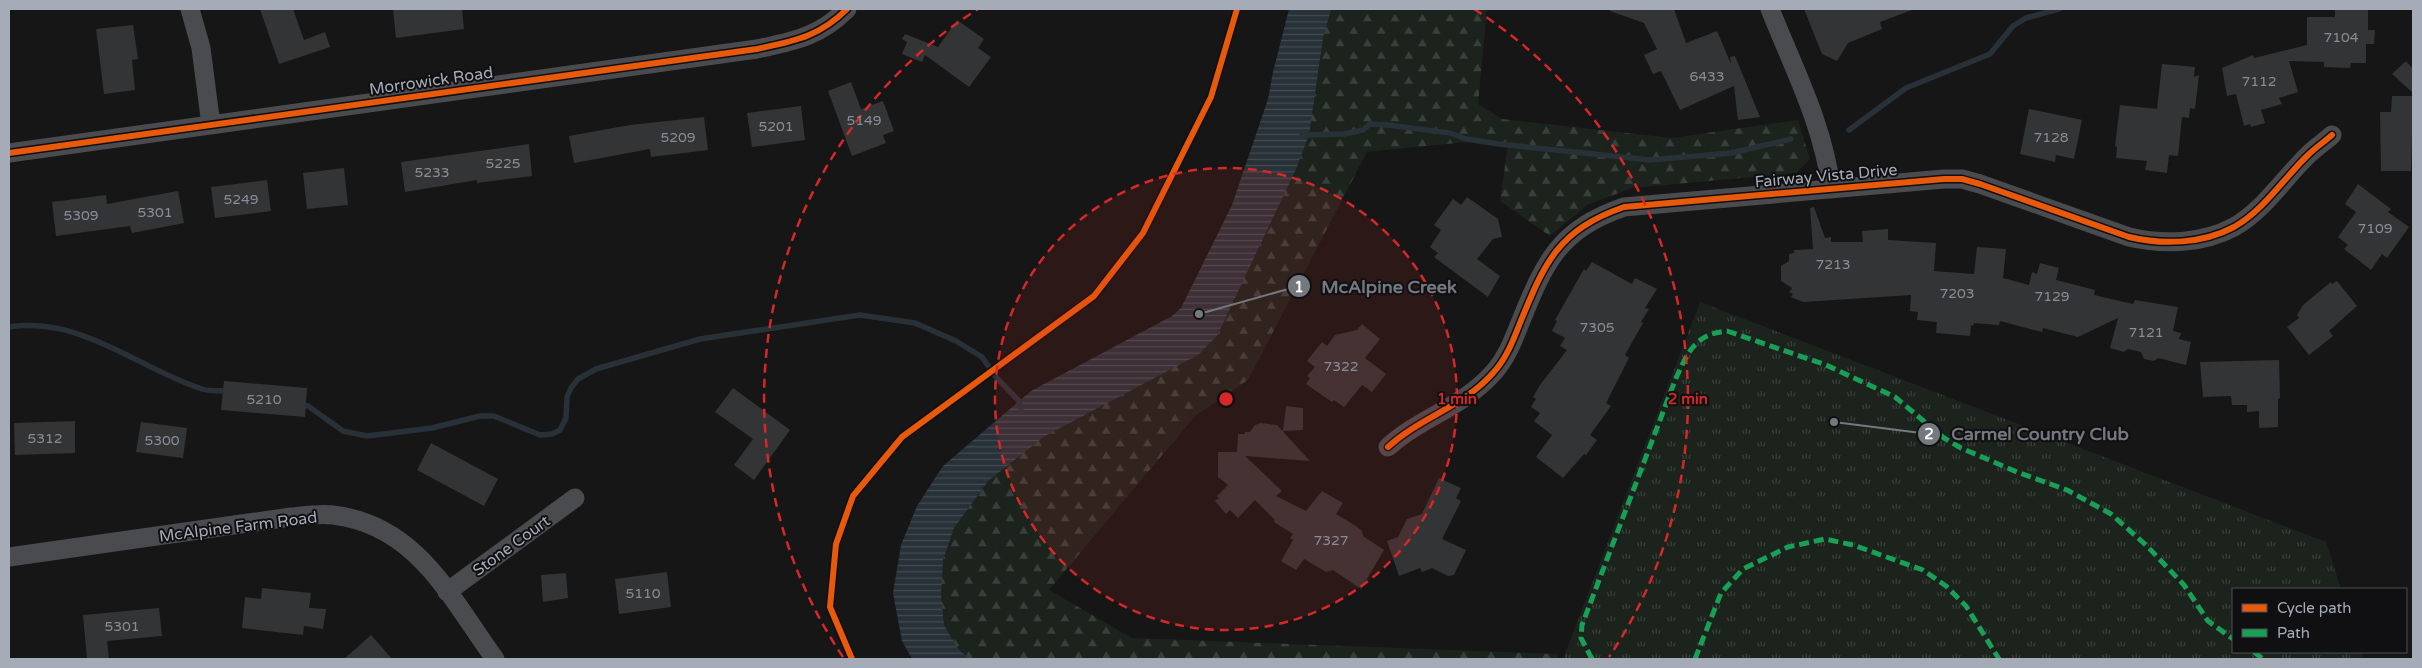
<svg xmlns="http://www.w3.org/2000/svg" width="2422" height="668" viewBox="0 0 2422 668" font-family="'Varela Round',sans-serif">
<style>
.grass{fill:url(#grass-tufts)}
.forest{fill:url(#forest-firs)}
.water{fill:url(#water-rules)}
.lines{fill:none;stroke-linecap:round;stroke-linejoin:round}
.stream{stroke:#283138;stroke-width:5.5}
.building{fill:#333435}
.minor{stroke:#494b4f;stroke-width:19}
.quiet{stroke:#1a9f57;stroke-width:5;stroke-dasharray:10 5;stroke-linecap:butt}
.cycleway-casing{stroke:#101012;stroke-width:9}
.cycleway{stroke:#e8590c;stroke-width:6}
.ring{fill:none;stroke:#d62828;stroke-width:2.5;stroke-dasharray:9 6}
.labels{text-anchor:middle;stroke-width:4;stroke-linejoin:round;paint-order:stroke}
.number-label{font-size:14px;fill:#898e96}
.street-label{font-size:16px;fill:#a6acb7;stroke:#101012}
.centre{fill:#d62828;stroke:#101012;stroke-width:2.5}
.ring-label{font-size:15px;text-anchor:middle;font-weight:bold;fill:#d62828;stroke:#101012;stroke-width:4;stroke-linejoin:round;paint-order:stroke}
.leader{fill:none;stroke:#74787f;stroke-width:2}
.callout-dot{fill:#74787f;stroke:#101012;stroke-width:2}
.mark-label{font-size:15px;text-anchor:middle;font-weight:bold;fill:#fff}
.callout-label{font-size:18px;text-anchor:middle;font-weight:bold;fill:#74787f;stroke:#101012;stroke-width:4;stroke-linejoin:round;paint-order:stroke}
</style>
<defs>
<pattern id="grass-tufts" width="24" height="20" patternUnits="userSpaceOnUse" patternTransform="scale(1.25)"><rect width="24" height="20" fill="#1b231c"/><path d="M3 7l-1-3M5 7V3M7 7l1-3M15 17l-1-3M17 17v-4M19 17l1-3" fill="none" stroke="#39403b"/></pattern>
<pattern id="forest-firs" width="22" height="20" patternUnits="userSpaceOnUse" patternTransform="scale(1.25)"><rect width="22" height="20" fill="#1b231c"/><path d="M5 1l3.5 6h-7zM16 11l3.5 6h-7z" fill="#39403b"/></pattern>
<pattern id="water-rules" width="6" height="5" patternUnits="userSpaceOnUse" patternTransform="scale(1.25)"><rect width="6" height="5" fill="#283138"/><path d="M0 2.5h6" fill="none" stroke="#444c53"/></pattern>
</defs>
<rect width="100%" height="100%" fill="#161616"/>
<path class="grass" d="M1700,302l626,240 15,47h-108v63h129l2,7h-801z"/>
<path class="forest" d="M1323,9h164l-9,95 24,15 170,19 126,-18 12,39 -14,14 -164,15 -45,17 -37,31 -50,-35 8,-56 -32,-4 -109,11 -119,228 -53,36 -146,174 83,48 424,16 3,5h-602l-30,-68 43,-132 253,-152z"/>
<path class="water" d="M1289,9h42l-8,29 -14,97 -13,34 -79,167 -19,19 -153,81 -57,45 -34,47 -11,32 -2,35 3,30 14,24 12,10h-58l-10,-18 -9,-48 8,-48 16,-39 26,-40 88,-75 141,-75 9,-8 51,-103 36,-106 5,-27z"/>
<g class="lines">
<path class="stream" d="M1849,130l57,-42 84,-34 23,-28 13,-8 33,-9
M1302,135l42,-1 19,-4 7,-6 18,1 62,8 16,6 33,5 151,16 81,-7 60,-14
M9,327c73,-11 128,41 193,62 8,3 19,1 27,2
M299,404l9,2 35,25 24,5 65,-8 48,-12h14l46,19 12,-1 8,-4 6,-12 1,-21 4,-9 7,-9 18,-10 104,-30 160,-24 55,8 41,18 26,16 13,19 24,25 2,7"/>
</g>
<path class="building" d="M260,9h33l11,31 21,-8 5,15 -51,17z
M393,9h69l2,20 -68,9z
M1610,9h64l12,34 31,-12 14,33 -1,-7 5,-1 25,61 -22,3 -4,-34 -54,24 -19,-39 -8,3 -9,-19 13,-6 -13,-26 -34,-12z
M1804,9h108v1l-32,12 2,7 -34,14 -11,18 -15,-7z
M2335,10h33v20h7l-1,14h-8v19h-15l-1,5 -26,-1v-5l-35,-1 9,31 -19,6 3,6 -21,6 4,13 -14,4 -1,-3 -6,2 -8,-32 -9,2 -5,-28 31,-13 1,3 53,-13v-28h28z
M957,20l27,19 -6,9 13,9 -22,30 -44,-32 -3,7 -20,-8 5,-12 -5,-3 3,-5 33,13z
M133,25l5,34 -6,1 3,30 -31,4 -8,-65z
M2406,61l7,8v24l-21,-19z
M2162,64l33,3 -1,10 5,-2 -4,34 -5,-1 -1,10 -7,-1 -4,39 -9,-1 -2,18 -22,-3 2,-9 -31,-3 1,-11 -2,-1 5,-41 37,4z
M851,82l10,27 22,-8 11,30 -11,4 3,8 -34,13 -24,-65z
M2392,96h21l-2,75h-30l-1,-59h11z
M801,106l4,34 -53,7 -5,-34z
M2029,109l53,11 -8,39 -18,-4 -1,7 -35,-8z
M704,117l4,33 -57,7 -1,-8 -76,14 -5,-27 61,-11z
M529,144l3,32 -55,7v-3l-72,12 -4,-30z
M344,168l4,37 -41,4 -4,-36z
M267,180l4,31 -56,7 -4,-31z
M2358,184l33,25 -3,3 21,15 -22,31 -5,-4 -11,16 -27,-21 4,-4 -10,-8 18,-25 -11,-8z
M178,191l6,32 -52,10 -2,-7 -74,10 -4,-34 54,-7 1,9z
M1467,197l31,22 4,18 -9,2 -16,20 23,17 -12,21 -54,-40 4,-4 -8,-6 11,-17 -7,-5 19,-26 8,6z
M1814,207l11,31 6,-1v5h32l-1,-11 26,-2v11l48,3 -2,28 40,3 3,-27 29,2 -3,29 26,7 3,-13 5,2 3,-11 19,5 -3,12 39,10 -1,5 39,9 2,-4 43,7 -5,24 8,2 -2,6 12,3 -5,23 -28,-7 -4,3 -10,-2 -3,-7 -13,-3 -4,3 -14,-4 8,-30 -40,19 -35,-9 -1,4 -42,-11 -1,4 -25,-2 -1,3 -2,-1 -1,11 -34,-3 1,-11 -20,-2 1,-8 -8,-1 1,-16 -108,7 -12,-5 2,-3 -4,-2 3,-4 -11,-7v-15l8,-5v-7l5,-1v-3l19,-1 -3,-41z
M1592,262l40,22 3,-6 22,11 -12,19 4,1 -8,13 2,1 -18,32 4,3 -23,45 5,3 -21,29 7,5 -11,15 -2,-1 -21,24 -27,-21 16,-22 -18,-14 6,-8 -9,-6 5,-8 -3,-2 7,-12 27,-35 -7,-4 5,-8 -13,-7 5,-10 -2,-1 21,-37 8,-14 2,2z
M2337,281l20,25 -28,25 4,5 -24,19 -22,-28 12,-9 -2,-3 6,-10 28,-23 1,2z
M1362,324l18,15 -15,19 21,16 -14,18 -10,-7 -18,22 -10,-7 -2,2 -26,-18 4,-6 -3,-2 8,-9 -8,-6 15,-19 5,4 8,-11 22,-5z
M2279,360l1,38 -2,1v28l-19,1v-17l-12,1v-7h-15l-1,-9 -28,1 -3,-35z
M224,381l83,7 -2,29 -84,-7z
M733,388l57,42 -36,50 -20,-15 19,-26 -38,-27z
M1286,406l17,2v22l-20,1z
M75,421v32l-60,2 -1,-32z
M141,422l46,6 -4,30 -47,-6z
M1261,423l16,2 33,36 -65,-5 37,35 -6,5 30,15 16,-20 21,12 -7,11 20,12 6,5 1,5 21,14 -23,39 -28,-19 -7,2 -22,-13 -8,11 -15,-9 12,-21 -3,-2 3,-4 -19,-12 1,-2 -20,-20 -17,18 -8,-8 -4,4 -11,-13 4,-3 -2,-2 11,-11 -10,-8v-25h19l1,-18h7v-2h5l5,-7z
M431,443l67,36 -14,27 -67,-36z
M1439,478l22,10 -5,10 5,3 -19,38 24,11 -12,25 -6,1 -16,-8 -10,4 -2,-4 -21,8 -12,-35 11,-4 9,-18 15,-5z
M667,572l4,35 -52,7 -4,-35z
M566,573l2,25 -25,4 -2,-27z
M262,588l49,5 -2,15 17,1 -3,20 -19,-3 -1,9 -61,-7 3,-31 16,2z
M159,608l3,28 -55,5 2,18h-22l-4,-44z
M371,635l21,24h-48z"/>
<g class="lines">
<path class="minor" d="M190,9l11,39 10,77
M1770,9c23,58 54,117 61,180
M9,153l748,-104c37,-8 62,-12 90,-40
M1388,447c33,-30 75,-40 105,-74 13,-14 20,-32 27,-50 25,-61 38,-93 104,-116l320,-28h18l18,5 149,53c34,8 73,7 105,-10 30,-17 50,-49 74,-72 7,-7 16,-13 24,-20
M9,557l282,-40c13,-1 28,-4 42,-2 84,10 117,82 162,144
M447,592l128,-94"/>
<path class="quiet" d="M2254,652l9,7
M1592,659l-11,-21 1,-13 94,-247c12,-26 19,-44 51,-47l99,34 69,32 49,41 17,10 56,24 50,18 44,24 36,32 37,39 24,36 25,18
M1695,659l26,-66 22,-24 45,-22 37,-8 28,6 70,25 23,16 20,20 33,53"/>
<defs>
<path id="cycleway" d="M9,153l748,-104c37,-8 62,-12 90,-40
M1388,447c33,-30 75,-40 105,-74 13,-14 20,-32 27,-50 25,-61 38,-93 104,-116l320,-28h18l18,5 149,53c34,8 73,7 105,-10 30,-17 50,-49 74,-72 7,-7 16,-13 24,-20
M852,659l-22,-52 6,-63 17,-48 49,-59 192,-141 49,-63 68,-136 26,-88"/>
</defs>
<use href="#cycleway" class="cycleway-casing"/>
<use href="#cycleway" class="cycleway"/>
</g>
<circle cx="1226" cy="399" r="231" fill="#d62828" fill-opacity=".12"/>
<g class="ring">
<circle cx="1226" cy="399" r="231"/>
<path d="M843 657A462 462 0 0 1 978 9M1474 9A462 462 0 0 1 1609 657"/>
</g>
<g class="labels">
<g class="number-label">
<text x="2341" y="42">7104</text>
<text x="1707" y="81">6433</text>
<text x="2259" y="86">7112</text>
<text x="864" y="125">5149</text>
<text x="776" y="131">5201</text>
<text x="678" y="142">5209</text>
<text x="2051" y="142">7128</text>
<text x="503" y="168">5225</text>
<text x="432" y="177">5233</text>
<text x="241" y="204">5249</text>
<text x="155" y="217">5301</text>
<text x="81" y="220">5309</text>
<text x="2375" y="233">7109</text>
<text x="1833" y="269">7213</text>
<text x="1957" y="298">7203</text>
<text x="2052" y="301">7129</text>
<text x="1597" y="332">7305</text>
<text x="2146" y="337">7121</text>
<text x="1341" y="371">7322</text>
<text x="264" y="404">5210</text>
<text x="45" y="443">5312</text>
<text x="162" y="445">5300</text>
<text x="1331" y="545">7327</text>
<text x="643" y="598">5110</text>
<text x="122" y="631">5301</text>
</g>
<g class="street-label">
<text transform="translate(431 80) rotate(-8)" y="6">Morrowick Road</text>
<text transform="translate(1826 175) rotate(-5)" y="6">Fairway Vista Drive</text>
<text transform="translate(238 526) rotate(-7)" y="6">McAlpine Farm Road</text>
<text transform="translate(511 545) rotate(-36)" y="6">Stone Court</text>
</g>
</g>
<circle cx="1226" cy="399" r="8" class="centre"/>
<g class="ring-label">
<text x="1457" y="404">1 min</text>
<text x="1688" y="404">2 min</text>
</g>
<path class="leader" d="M1199 314L1299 286M1834 422L1929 434"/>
<g class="callout-dot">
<circle cx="1199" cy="314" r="5"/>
<circle cx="1834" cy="422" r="5"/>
<circle cx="1299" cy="286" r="12"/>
<circle cx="1929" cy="434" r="12"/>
</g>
<g class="mark-label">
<text x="1299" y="292">1</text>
<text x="1929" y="439">2</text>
</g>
<g class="callout-label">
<text x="1389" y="293">McAlpine Creek</text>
<text x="2040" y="440">Carmel Country Club</text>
</g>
<rect width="2422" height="668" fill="none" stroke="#a6acb7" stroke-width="20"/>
<rect x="2232" y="588" width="175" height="65" fill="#101012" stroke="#4c4e54"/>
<rect x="2242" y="604" width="25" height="8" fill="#e8590c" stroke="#4c4e54"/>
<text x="2277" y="613" font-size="15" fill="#a6acb7">Cycle path</text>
<rect x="2242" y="629" width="25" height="8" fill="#1a9f57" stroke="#4c4e54"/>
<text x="2277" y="638" font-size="15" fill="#a6acb7">Path</text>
</svg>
